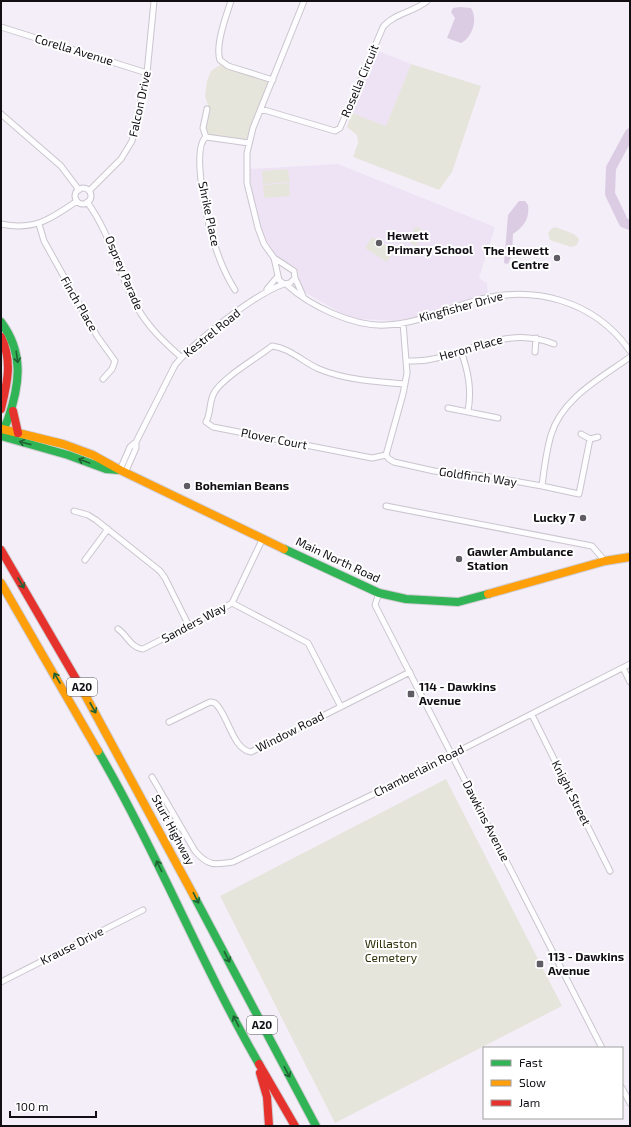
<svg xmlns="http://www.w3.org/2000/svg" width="631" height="1127" viewBox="0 0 631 1127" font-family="'Exo 2',sans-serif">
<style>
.built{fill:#eee3f5}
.green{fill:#e6e5dc}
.water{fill:#dbcce4}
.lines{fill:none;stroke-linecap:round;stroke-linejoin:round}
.river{stroke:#dbcce4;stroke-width:10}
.street-casing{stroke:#cac5cd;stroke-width:7}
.fast-casing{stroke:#d0cdd2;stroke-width:10}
.slow-casing{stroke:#d0cdd2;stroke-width:10}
.jam-casing{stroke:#d0cdd2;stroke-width:10}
.street{stroke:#fdfcfe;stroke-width:5}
.fast{stroke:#30b455;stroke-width:8}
.slow{stroke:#ff9f0a;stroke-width:8}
.jam{stroke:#e5322d;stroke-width:8}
.oneway{stroke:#206134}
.poi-dot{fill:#605c64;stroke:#fff;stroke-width:1.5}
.labels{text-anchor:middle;stroke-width:4;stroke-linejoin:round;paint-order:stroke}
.shield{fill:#fff;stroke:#58565a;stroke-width:1}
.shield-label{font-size:11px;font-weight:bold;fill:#110e14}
.street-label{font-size:12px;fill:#110e14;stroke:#fff}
.poi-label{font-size:12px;font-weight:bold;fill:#110e14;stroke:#fff;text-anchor:start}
.park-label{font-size:12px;fill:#2d3007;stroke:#fff}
</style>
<rect width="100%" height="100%" fill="#f4eef9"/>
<path class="built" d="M376,50l35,14 -25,63 -34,-14z
M338,164l157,63 -16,51 8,5 1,10 -71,24 -23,4 -34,-2 -17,-5 -37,-21 -6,-7 -2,-15 -2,-4 -18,-8 -13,-21 -10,-27 -6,-42z"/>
<path class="green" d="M411,64l70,22 -29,86 -13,18 -86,-33 5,-14 -1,-8 -10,-8 5,-14 34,13z
M220,65l50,17 -24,58 -39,-5 -1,-4 2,-26 -3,-9 2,-15 4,-10z
M288,169l2,13 -27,2 -1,-13z
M289,183l1,13 -26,2 -1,-13z
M416,226l9,6 -9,14 -9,-5z
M555,227l19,7 5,5 -2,6 -6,2 -21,-7 -2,-7 3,-4z
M372,237l22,14 -7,11 -22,-14z
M446,779l116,227 -227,117 -115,-227z"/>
<path class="water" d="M460,7l11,1c7,11 2,29 -10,35l-14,-5 8,-20 -4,-6 2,-4z
M519,201h6l3,4c2,13 -4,22 -15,29l-1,20 -4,10 -4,-1 4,-48z"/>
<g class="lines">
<path class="river" d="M630,133l-19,35 -1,26 14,29 6,2"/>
<defs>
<path id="street" d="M231,1c-5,15 -16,45 -11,59l8,6 45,14
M1,27l146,46
M261,109l74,22 5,-3 43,-101c10,-13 31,-15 44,-26
M1,114l60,52 18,24
M206,137l-3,-9 4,-19
M75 196a8 8 0 1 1 16 0a8 8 0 1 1-16 0Z
M89,191l32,-32 11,-18 15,-68 7,-72
M87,202c24,32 31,71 50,105 11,20 27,35 44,50
M1,224c33,7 50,-5 76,-23
M39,224l5,17 53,95 18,25 -3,8 -9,10
M274,258l20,13 1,7 -5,5 -6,1 -5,-4 -5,-22 -10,-14 -6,-16 -11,-45v-30l6,-25 51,-127
M295,278l8,18
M287,285c23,21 67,42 99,40 30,-1 60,-16 88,-24 59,-17 120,-1 156,50
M267,289l11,-13
M235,290c-10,-16 -17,-33 -22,-51 -6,-17 -22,-91 -7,-102l43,6
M403,323l4,50 -4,21 -17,61 3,4 5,3 40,9 51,5 57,10c2,-17 4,-34 9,-51 11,-37 50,-57 79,-78
M461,351c7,20 11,38 7,60
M535,352l1,-14
M406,361c7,0 14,0 21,-1 46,-7 79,-35 127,-16
M448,408l50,10
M590,439l8,-2
M386,455l-14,3 -159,-31 -7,-5c5,-9 3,-20 8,-29 8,-15 43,-35 58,-47 18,2 31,16 47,23 27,11 57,13 86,15
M120,470l10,-23 6,-5 39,-77c19,-23 81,-72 109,-81
M125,473l11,-25v-6
M542,486l37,8 11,-55 -9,-5
M386,506l206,40 13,15
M74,511l14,4 8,5 64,51 5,7 24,48
M85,560l23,-31
M379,593l-4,12 227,443
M232,603l76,40 33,64
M118,629c9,6 13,19 25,20l84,-43 5,-3 31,-65
M623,668l7,14
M532,715l78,156
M169,722l41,-20 5,1c13,11 17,46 36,49l159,-80
M152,777l43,74c13,15 19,14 38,11l147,-71 250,-127
M1,982l142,-72
M622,1088l8,15"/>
<path id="fast" d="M1,322c23,31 19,62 7,97 -2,6 -6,11 -7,17
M1,436l67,19 38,14 13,1
M284,549l95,44 27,6 52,3 30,-8
M98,751c59,101 102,211 161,313
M194,896l122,230"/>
<path id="slow" d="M2,429l61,15 30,11 27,15 164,79
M1,583l97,168
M488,594l117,-33 25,-4
M83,691l111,205"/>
<path id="jam" d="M1,337c12,24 6,47 0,72
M13,411l5,22
M1,550l82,141
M259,1064l36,62
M260,1073l7,24 2,29"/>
</defs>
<use href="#street" class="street-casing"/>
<use href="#fast" class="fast-casing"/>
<use href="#slow" class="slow-casing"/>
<use href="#jam" class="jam-casing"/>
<use href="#street" class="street"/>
<use href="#fast" class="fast"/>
<use href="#slow" class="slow"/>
<use href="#jam" class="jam"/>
</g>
<defs><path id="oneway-shaft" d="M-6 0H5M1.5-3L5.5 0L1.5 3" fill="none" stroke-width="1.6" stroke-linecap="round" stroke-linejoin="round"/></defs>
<g class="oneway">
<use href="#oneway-shaft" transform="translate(17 357) rotate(82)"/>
<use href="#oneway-shaft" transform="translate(25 443) rotate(-165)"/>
<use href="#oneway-shaft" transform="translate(84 461) rotate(-160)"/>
<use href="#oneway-shaft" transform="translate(21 583) rotate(59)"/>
<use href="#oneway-shaft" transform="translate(57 678) rotate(-120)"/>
<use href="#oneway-shaft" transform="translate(93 708) rotate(61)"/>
<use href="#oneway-shaft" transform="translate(159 866) rotate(-116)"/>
<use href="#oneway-shaft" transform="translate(196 898) rotate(63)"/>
<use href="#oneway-shaft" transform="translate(227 957) rotate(63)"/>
<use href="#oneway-shaft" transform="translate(236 1021) rotate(-118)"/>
<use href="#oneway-shaft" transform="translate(287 1072) rotate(62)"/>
</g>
<g class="poi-dot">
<circle cx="379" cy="243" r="4"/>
<circle cx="557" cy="258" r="4"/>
<circle cx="187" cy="486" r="4"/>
<circle cx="583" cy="518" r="4"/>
<circle cx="459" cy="559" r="4"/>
<rect x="407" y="690" width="8" height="8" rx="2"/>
<rect x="536" y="960" width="8" height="8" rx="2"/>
</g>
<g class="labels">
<g class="shield">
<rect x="67" y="678" width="30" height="18" rx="3"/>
<rect x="247" y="1016" width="30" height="18" rx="3"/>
</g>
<g class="shield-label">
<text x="82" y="691">A20</text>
<text x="262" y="1029">A20</text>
</g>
<g class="street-label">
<text transform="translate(74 50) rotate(17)" y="4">Corella Avenue</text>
<text transform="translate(360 81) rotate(-67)" y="4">Rosella Circuit</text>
<text transform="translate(140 104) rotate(-78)" y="4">Falcon Drive</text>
<text transform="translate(209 214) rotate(78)" y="4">Shrike Place</text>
<text transform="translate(124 273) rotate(67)" y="4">Osprey Parade</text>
<text transform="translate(79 304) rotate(60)" y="4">Finch Place</text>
<text transform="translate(461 307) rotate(-15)" y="4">Kingfisher Drive</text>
<text transform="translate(212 333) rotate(-39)" y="4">Kestrel Road</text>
<text transform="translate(471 348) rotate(-16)" y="4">Heron Place</text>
<text transform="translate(274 439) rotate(11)" y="4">Plover Court</text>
<text transform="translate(478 477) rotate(8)" y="4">Goldfinch Way</text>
<text transform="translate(338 560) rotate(25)" y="4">Main North Road</text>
<text transform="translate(194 623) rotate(-28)" y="4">Sanders Way</text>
<text transform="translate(290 732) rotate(-27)" y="4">Window Road</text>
<text transform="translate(419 771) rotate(-27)" y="4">Chamberlain Road</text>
<text transform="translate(571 793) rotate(63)" y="4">Knight Street</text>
<text transform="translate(486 821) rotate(63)" y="4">Dawkins Avenue</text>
<text transform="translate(173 830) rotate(62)" y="4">Sturt Highway</text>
<text transform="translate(72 946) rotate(-27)" y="4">Krause Drive</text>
</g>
<g class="poi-label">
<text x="387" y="240">Hewett<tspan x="387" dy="14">Primary School</tspan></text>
<text x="549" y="255" text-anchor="end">The Hewett<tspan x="549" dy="14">Centre</tspan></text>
<text x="195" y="490">Bohemian Beans</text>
<text x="575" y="522" text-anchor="end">Lucky 7</text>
<text x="467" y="556">Gawler Ambulance<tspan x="467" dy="14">Station</tspan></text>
<text x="419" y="691">114 - Dawkins<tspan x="419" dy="14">Avenue</tspan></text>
<text x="548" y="961">113 - Dawkins<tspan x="548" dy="14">Avenue</tspan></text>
</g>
<g class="park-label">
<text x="391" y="948">Willaston<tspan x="391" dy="14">Cemetery</tspan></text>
</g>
</g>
<rect width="631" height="1127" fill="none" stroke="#110e14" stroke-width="4"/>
<rect x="483" y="1047" width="140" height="72" fill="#ffffff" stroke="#a09fa1"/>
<rect x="491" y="1060" width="20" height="6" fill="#30b455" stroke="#a09fa1"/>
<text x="519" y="1067" font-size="12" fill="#110e14">Fast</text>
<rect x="491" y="1080" width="20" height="6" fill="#ff9f0a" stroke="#a09fa1"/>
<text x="519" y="1087" font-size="12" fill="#110e14">Slow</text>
<rect x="491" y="1100" width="20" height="6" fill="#e5322d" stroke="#a09fa1"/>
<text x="519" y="1107" font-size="12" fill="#110e14">Jam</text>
<path d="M10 1111v6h86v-6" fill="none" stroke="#110e14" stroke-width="2"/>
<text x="16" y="1111" font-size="12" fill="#110e14" stroke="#ffffff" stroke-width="3" paint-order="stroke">100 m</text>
</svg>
